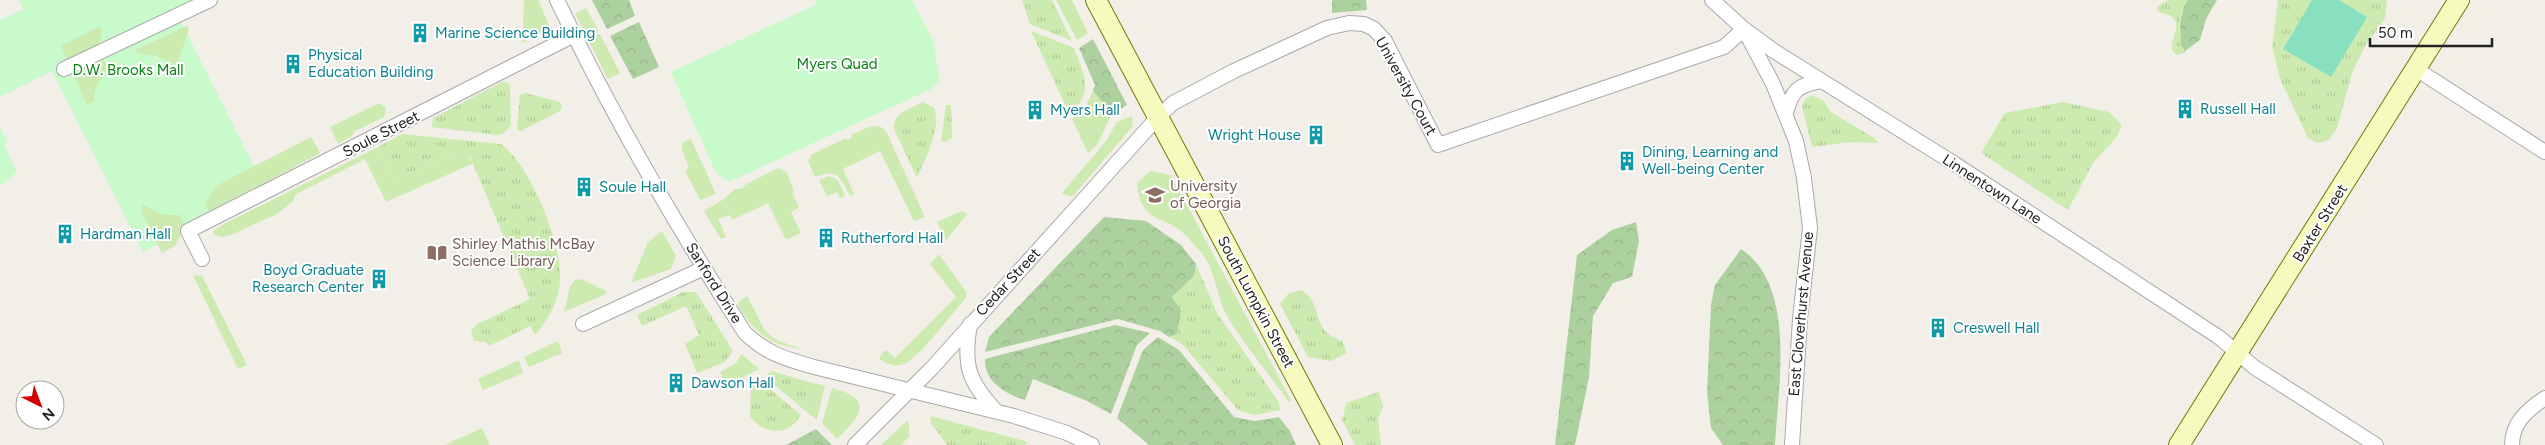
<svg xmlns="http://www.w3.org/2000/svg" width="2545" height="445" viewBox="0 0 2545 445" font-family="Figtree,sans-serif">
<style>
.grass{fill:url(#grass-tufts)}
.forest{fill:url(#forest-crowns)}
.park{fill:#c8facc}
.garden{fill:#cdebb0}
.pitch{fill:#88e0be}
.lines{fill:none;stroke-linecap:round;stroke-linejoin:round}
.street-casing{stroke:#a9a9a9;stroke-width:16}
.secondary-casing{stroke:#707d05;stroke-width:22}
.street{stroke:#fff;stroke-width:14}
.secondary{stroke:#f7fabf;stroke-width:20}
.labels{text-anchor:middle;stroke-width:4;stroke-linejoin:round;paint-order:stroke}
.culture-label{font-size:15px;fill:#0d838f;stroke:#fff;text-anchor:start}
.park-label{font-size:15px;fill:#0c8416;stroke:#fff}
.street-label{font-size:15px;fill:#222;stroke:#fff}
.education-label{font-size:15px;fill:#785e54;stroke:#fff;text-anchor:start}
</style>
<defs>
<pattern id="grass-tufts" width="24" height="20" patternUnits="userSpaceOnUse" patternTransform="scale(1.25)"><rect width="24" height="20" fill="#cdebb0"/><path d="M3 7l-1-3M5 7V3M7 7l1-3M15 17l-1-3M17 17v-4M19 17l1-3" fill="none" stroke="#b0c997"/></pattern>
<pattern id="forest-crowns" width="20" height="18" patternUnits="userSpaceOnUse" patternTransform="scale(1.25)"><rect width="20" height="18" fill="#add19e"/><path d="M2 6a3 3 0 1 1 6 0M12 15a3 3 0 1 1 6 0" fill="none" stroke="#95b388"/></pattern>
</defs>
<rect width="100%" height="100%" fill="#f2efe9"/>
<path class="grass" d="M1022,0h30l20,41 -42,-17z
M2167,0h21c-10,11 -12,41 -2,52l-9,3 -4,-3c-5,-12 10,-25 -1,-35 -5,-4 -11,-2 -15,-7v-3z
M2278,0h34l-29,49 84,-32 -28,-17h48l-2,18 -21,30 -12,25 -15,55 -8,12 -12,3 -9,-5 -28,-59 -8,-33z
M1031,31l43,17c10,26 21,46 -5,65z
M502,82l6,1 2,4 1,38 -8,9 -6,1 -65,-8 1,-9z
M525,93l35,9 2,5 -2,4 -39,20 -4,-2 3,-34z
M1812,95l12,6 7,11 43,26 4,5 -27,-1 -39,5 -10,-41 2,-6z
M923,102l11,6c8,21 -9,51 -17,70l-23,-49c-1,-17 16,-20 29,-27z
M2063,102l46,10 13,13 -6,13 -23,25 -25,47 -87,-57 24,-40z
M946,105h5l1,33 -7,4 -4,-1z
M402,134l99,10c29,20 62,101 59,137 -1,20 -12,39 -25,54l-5,-9 -41,20 -3,-4 -12,-1 -3,-11 6,-6 53,-25 -60,-142 -14,-5 -57,26 -7,-3 -14,-28z
M1196,264l21,49 61,88 3,9 -27,5 -16,-5 -55,-65 -14,-8 8,-3 -5,-37 22,-21z
M1301,290c24,14 8,40 41,51l5,12 -16,8 -23,-4 -28,-53 8,-10z
M683,292h13l37,59 -8,11 -28,11 -12,-29 14,-9 -13,-29 -44,20 -5,-11z
M772,371l33,10 2,16 -3,13 -35,-30 -2,-6z
M757,378l44,37c-12,22 -38,20 -51,1l1,-30z
M1379,392l4,15 -5,11 3,27h-26l-14,-27 2,-1 3,-14z
M930,416l98,26 -3,3h-78l-16,-22z"/>
<path class="forest" d="M592,0h37l6,16 -28,13z
M1332,0h34l1,10 -35,3z
M2188,0h29l-11,19 -6,21 -15,11c-8,-9 -6,-41 3,-51z
M639,22l20,45 -26,12 -23,-43z
M1093,39l34,66 -15,9 -19,-23 2,-6 -16,-37z
M1104,217l42,4 35,24 15,19 -2,12 -22,21 9,14 -4,23 -8,3 -9,-6 -42,-12 -133,33 4,-15z
M1636,222l3,19 -7,36 -19,6 -20,33 -4,61 -14,68h-20l22,-190 35,-25z
M1741,249c56,37 37,138 34,196h-52l-12,-17 -4,-36 4,-87 4,-20z
M1115,325l35,8 -13,12 -26,69 -24,-13 -54,-22 -8,21c-19,-6 -41,-18 -40,-41z
M1158,337l21,13 55,67 21,4 24,-4 11,14 6,14h-147l-32,-27 26,-68z
M816,429l16,16h-46z"/>
<path class="park" d="M19,0h200l-39,20 86,170 -123,62 -91,-181 -52,26v-77l23,-11z
M816,0h96l21,40 7,41 -9,8 -202,93 -13,-9 -45,-101 144,-67z
M0,127l8,15 -4,2 13,28 -17,14z"/>
<path class="garden" d="M524,0h14l12,27 -28,16z
M1056,0h16l16,33 -11,7z
M586,8l13,23 -11,6 -13,-23z
M187,26l2,2 -12,37 -23,-10 -17,-1 -2,-4z
M98,27l3,2c3,20 -17,26 -32,34l-8,-17z
M600,34l20,39 -12,6 -20,-39z
M104,60l4,7 -13,23 -2,12 -6,2 -14,-29z
M1093,91l19,23 -15,31 -9,8 -16,-34 14,-13z
M379,103l7,5 -2,9 -29,14 -3,5 -14,8 -8,-17z
M1132,116l1,10 -61,71 -10,-4 44,-52 11,-19z
M871,126l10,1 5,4 39,86 -11,4 -34,-70 -37,18 11,25 -4,2c-10,-19 -12,-28 -35,-19l-7,-16 4,-7 34,-16 1,2 5,-2 -1,-3z
M309,138h3l8,15 -110,60 -6,-10 14,-18z
M691,139l25,55 -16,6 -15,-29 4,-3 -7,-18v-7z
M378,147l14,28 7,3 57,-26h7l11,11 -88,39 -21,-43 -69,35 -3,7 -16,13 -44,20 -11,3 -8,-2 -1,-4 11,-7z
M778,168l9,5 7,18 -2,1 7,16 -8,4 10,21 -15,7 -18,-37 -36,17 -3,-5 -11,4 8,18 -5,2 -17,-28 20,-12 11,-10 9,-1 -1,-2z
M1150,171l21,4 120,225 -2,2c-20,-28 -43,-55 -61,-84 -11,-19 -12,-43 -23,-60 -4,-7 -10,-12 -15,-18 -23,-28 -49,-12 -53,-57z
M829,176l9,4 7,16 -5,2 -3,-6 -10,4 -8,-16z
M143,205l21,10h16l5,10 -9,20 -14,8 -21,-42z
M962,211l5,3 -21,27 -9,-19z
M662,231l14,25 -5,13 -40,14 17,-41z
M939,254l28,39 -2,6c-14,15 -48,63 -64,66 -9,2 -15,-2 -22,-6l4,-7 3,-2 9,8 61,-61 -26,-33z
M193,275l9,1 45,89 -9,4z
M581,279l25,12v3l-42,18 6,-26 5,-6z
M747,296c21,36 11,40 56,53 -34,-3 -47,-16 -65,-43l1,-5z
M558,341l4,12 -33,14 -5,-10z
M741,354l18,15 -33,17 -6,-14 16,-9z
M519,360l4,13 -40,17 -5,-11z
M805,381l20,5 -8,34 -13,-10 3,-13z
M832,388c43,11 29,28 5,51l-15,-16z
M908,420l2,16 -9,9h-20z
M482,428l8,17h-45z"/>
<path class="pitch" d="M2312,0h27l28,17 -36,60 -48,-28z"/>
<g class="lines">
<defs>
<path id="street" d="M557,0c55,115 119,226 188,333 22,21 41,26 69,34l200,49 53,17 25,12
M1712,0l32,29 29,55 23,57 8,37 6,50 -10,91 -8,126
M1744,29l30,22 181,113 265,174 34,29 122,78
M64,69l146,-69
M2416,69l129,83
M1786,113c6,-23 12,-28 35,-32
M202,259l-14,-28 386,-196
M583,324l121,-56
M970,324c-7,41 -2,57 26,87
M855,445l77,-77 226,-251 15,-14 61,-32 93,-43 22,-5 15,1 10,5 11,12 53,104 286,-98 20,-18
M2512,445c0,-22 15,-35 33,-47"/>
<path id="secondary" d="M1096,0l236,445
M2179,445l280,-445"/>
</defs>
<use href="#street" class="street-casing"/>
<use href="#secondary" class="secondary-casing"/>
<use href="#street" class="street"/>
<use href="#secondary" class="secondary"/>
</g>
<defs>
<symbol id="building-bare" viewBox="-9 -9 18 18"><path d="M-4-6H4V6H1V3H-1V6H-4ZM-2.5-4.3h1.7v1.8h-1.7ZM.8-4.3h1.7v1.8H.8ZM-2.5-1h1.7V.8h-1.7ZM.8-1h1.7V.8H.8Z" fill="#0f9aa8" stroke="#fff" stroke-width="2.5" paint-order="stroke"/></symbol>
<symbol id="university-bare" viewBox="-9 -9 18 18"><path d="M0-5L7-2L0 1L-7-2ZM-4 1L0 2.5L4 1V4Q0 6-4 4Z" fill="#8d6e63" stroke="#fff" stroke-width="2.5" paint-order="stroke"/></symbol>
<symbol id="library-bare" viewBox="-9 -9 18 18"><path d="M-6-4Q-3-5.5-.7-3.5V5Q-3 3-6 4ZM6-4Q3-5.5 .7-3.5V5Q3 3 6 4Z" fill="#8d6e63" stroke="#fff" stroke-width="2.5" paint-order="stroke"/></symbol>
</defs>
<g fill-rule="evenodd">
<use href="#building-bare" x="406" y="19" width="28" height="28"/>
<use href="#building-bare" x="279" y="50" width="28" height="28"/>
<use href="#building-bare" x="2171" y="95" width="28" height="28"/>
<use href="#building-bare" x="1021" y="96" width="28" height="28"/>
<use href="#building-bare" x="1302" y="121" width="28" height="28"/>
<use href="#building-bare" x="1613" y="147" width="28" height="28"/>
<use href="#building-bare" x="570" y="173" width="28" height="28"/>
<use href="#university-bare" x="1141" y="181" width="28" height="28"/>
<use href="#building-bare" x="51" y="220" width="28" height="28"/>
<use href="#building-bare" x="812" y="224" width="28" height="28"/>
<use href="#library-bare" x="423" y="239" width="28" height="28"/>
<use href="#building-bare" x="365" y="265" width="28" height="28"/>
<use href="#building-bare" x="1924" y="314" width="28" height="28"/>
<use href="#building-bare" x="662" y="369" width="28" height="28"/>
</g>
<g class="labels">
<g class="culture-label">
<text x="435" y="38">Marine Science Building</text>
<text x="308" y="60">Physical<tspan x="308" dy="17">Education Building</tspan></text>
<text x="2200" y="114">Russell Hall</text>
<text x="1050" y="115">Myers Hall</text>
<text x="1301" y="140" text-anchor="end">Wright House</text>
<text x="1642" y="157">Dining, Learning and<tspan x="1642" dy="17">Well-being Center</tspan></text>
<text x="599" y="192">Soule Hall</text>
<text x="80" y="239">Hardman Hall</text>
<text x="841" y="243">Rutherford Hall</text>
<text x="364" y="275" text-anchor="end">Boyd Graduate<tspan x="364" dy="17">Research Center</tspan></text>
<text x="1953" y="333">Creswell Hall</text>
<text x="691" y="388">Dawson Hall</text>
</g>
<g class="park-label">
<text x="837" y="69">Myers Quad</text>
<text x="128" y="75">D.W. Brooks Mall</text>
</g>
<g class="street-label">
<text transform="translate(1406 86) rotate(61)" y="5">University Court</text>
<text transform="translate(381 134) rotate(-27)" y="5">Soule Street</text>
<text transform="translate(1992 189) rotate(33)" y="5">Linnentown Lane</text>
<text transform="translate(2320 223) rotate(-58)" y="5">Baxter Street</text>
<text transform="translate(1008 282) rotate(-47)" y="5">Cedar Street</text>
<text transform="translate(714 283) rotate(58)" y="5">Sanford Drive</text>
<text transform="translate(1256 302) rotate(62)" y="5">South Lumpkin Street</text>
<text transform="translate(1801 314) rotate(-85)" y="5">East Cloverhurst Avenue</text>
</g>
<g class="education-label">
<text x="1170" y="191">University<tspan x="1170" dy="17">of Georgia</tspan></text>
<text x="452" y="249">Shirley Mathis McBay<tspan x="452" dy="17">Science Library</tspan></text>
</g>
</g>
<g transform="translate(40 405) rotate(138)"><circle r="24" fill="#ffffff" stroke="#a7a7a7"/>
<path d="M0-4L9 19L0 12L-9 19Z" fill="#d40000"/>
<text y="-8" font-size="14" font-weight="bold" text-anchor="middle" fill="#222222">N</text>
</g>
<path d="M2370 38v8h122v-8" fill="none" stroke="#222222" stroke-width="2.5"/>
<text x="2378" y="38" font-size="15" fill="#222222" stroke="#ffffff" stroke-width="4" paint-order="stroke">50 m</text>
</svg>
